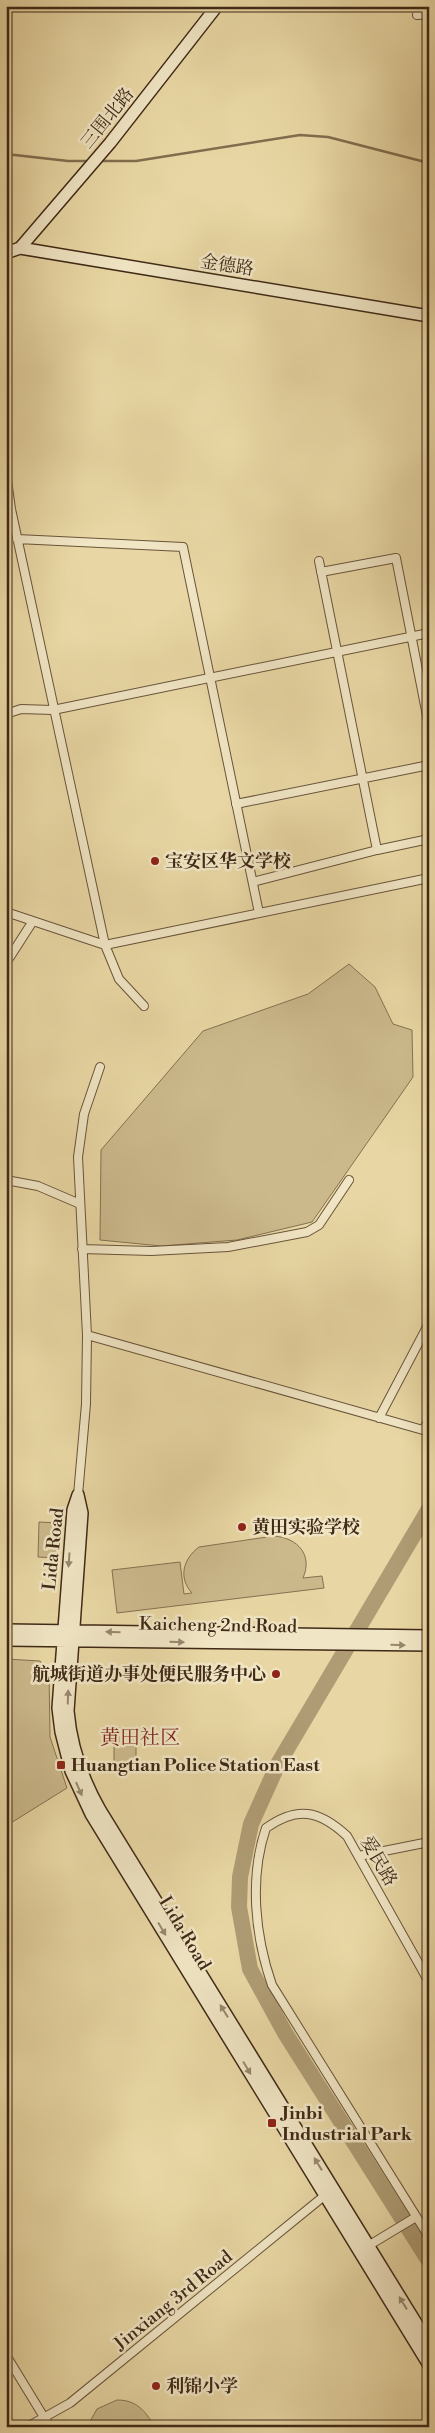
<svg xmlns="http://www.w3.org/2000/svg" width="435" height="2433" viewBox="0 0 435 2433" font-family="'Libre Bodoni','Noto Serif SC',serif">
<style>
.green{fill:#cbb98c;stroke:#857152}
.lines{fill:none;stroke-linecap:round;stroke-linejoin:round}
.stream{stroke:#826e4f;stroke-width:2.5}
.river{stroke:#af9c74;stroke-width:16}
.street-casing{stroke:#69543a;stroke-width:10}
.secondary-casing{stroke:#3f2917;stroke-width:14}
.street{stroke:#f0e5c4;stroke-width:8}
.secondary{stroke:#f0e5c4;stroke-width:11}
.oneway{fill:#98876e}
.poi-dot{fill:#8f2418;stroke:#f0e5c4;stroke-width:2}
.labels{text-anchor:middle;stroke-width:5;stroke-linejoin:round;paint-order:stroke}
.street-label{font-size:18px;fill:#3f2917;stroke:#f0e5c4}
.poi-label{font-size:18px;font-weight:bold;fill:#3f2917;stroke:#f0e5c4;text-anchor:start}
.quarter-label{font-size:20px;fill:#7a1f14;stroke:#f0e5c4}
</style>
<rect width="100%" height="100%" fill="#e8d7a4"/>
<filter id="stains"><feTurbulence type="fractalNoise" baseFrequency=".004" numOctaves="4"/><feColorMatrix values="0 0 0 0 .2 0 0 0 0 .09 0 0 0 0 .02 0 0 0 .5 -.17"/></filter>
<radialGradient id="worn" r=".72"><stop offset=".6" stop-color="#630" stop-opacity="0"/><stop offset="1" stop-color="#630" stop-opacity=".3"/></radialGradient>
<path class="green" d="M349,964l26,23 18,37 19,6 1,47 -101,145 -75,18 -76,6 -61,-6 1,-90 102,-119 105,-37z
M39,1522l20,1 -1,35 -20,-1z
M274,1536c24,2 39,19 29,42l19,-2 2,12 -207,25 -5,-43 68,-8 4,32 8,-1c-14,-15 -9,-34 7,-46z
M6,1659l34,2 9,10 1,66 17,51 -61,38z
M114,1728h22v42h-22z
M117,2400c20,0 28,11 38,27h-68l10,-18z"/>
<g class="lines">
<path class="stream" d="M6,154l62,7h21
M100,161h36l164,-26 28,2 101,26"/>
<path class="river" d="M429,1509l-151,255 -27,60 -11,53 -1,30 11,62 35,64 144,228"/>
<defs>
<path id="street" d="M417,15l12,-1
M6,473l5,36 94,436 14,34 25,27
M17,539l166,8 76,366
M319,561l58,289
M321,572l75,-14 33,168
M6,714l15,-5 32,1 376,-77
M236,804l193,-39
M253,882l124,-32 52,-11
M6,912l99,33 324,-67
M6,963l27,-42
M6,1180l32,6 42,18
M82,1249l69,2 77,-4 79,-15 12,-7 30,-45
M87,1335l336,95 6,-10
M379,1418l50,-95
M78,1495l8,-91 1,-69 -9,-178 6,-43 16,-47
M359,1856l70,-14
M429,1982l-82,-146c-28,-26 -50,-30 -81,-8 -17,50 -11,108 6,157l157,252
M368,2246l48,-29
M6,2355l44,72
M27,2427l43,-24 259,-211"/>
<path id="secondary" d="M20,248l409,68
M6,253l14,-5 90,-105 107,-137
M78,1495l-5,15 -15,198 3,24 10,39 20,43 338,551
M78,1495l4,18 -14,198c3,36 15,69 32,99l329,534
M6,1630l423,6
M6,1640l423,5"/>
</defs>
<use href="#street" class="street-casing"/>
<use href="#secondary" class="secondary-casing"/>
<use href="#street" class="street"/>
<use href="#secondary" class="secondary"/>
</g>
<defs><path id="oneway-solid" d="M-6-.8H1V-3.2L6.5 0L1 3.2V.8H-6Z" transform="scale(1.25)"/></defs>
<g class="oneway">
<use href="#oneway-solid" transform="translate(69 1560) rotate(94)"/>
<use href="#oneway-solid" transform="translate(113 1632) rotate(-179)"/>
<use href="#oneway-solid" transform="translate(177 1642) rotate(1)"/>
<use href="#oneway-solid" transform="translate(398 1645) rotate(1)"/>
<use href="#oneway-solid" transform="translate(68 1697) rotate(-88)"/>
<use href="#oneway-solid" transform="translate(79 1789) rotate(66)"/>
<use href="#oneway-solid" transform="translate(162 1929) rotate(59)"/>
<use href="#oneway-solid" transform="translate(224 2011) rotate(-122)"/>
<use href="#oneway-solid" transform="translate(247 2068) rotate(59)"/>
<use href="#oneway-solid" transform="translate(318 2164) rotate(-122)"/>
<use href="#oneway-solid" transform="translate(403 2303) rotate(-122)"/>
</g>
<g class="poi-dot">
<circle cx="155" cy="861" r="5"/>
<circle cx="242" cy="1527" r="5"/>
<circle cx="276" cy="1674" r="5"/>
<rect x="56" y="1760" width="10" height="10" rx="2.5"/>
<rect x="267" y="2118" width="10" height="10" rx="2.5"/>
<circle cx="156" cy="2386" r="5"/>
</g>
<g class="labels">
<g class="street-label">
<text transform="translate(107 118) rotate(-51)" y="6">三围北路</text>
<text transform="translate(227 265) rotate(9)" y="6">金德路</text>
<text transform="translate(53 1549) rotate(-84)" y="6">Lida Road</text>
<text transform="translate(218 1625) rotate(1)" y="6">Kaicheng 2nd Road</text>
<text transform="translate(379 1861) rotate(60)" y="6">爱民路</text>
<text transform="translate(185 1933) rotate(59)" y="6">Lida Road</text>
<text transform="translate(173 2300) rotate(-39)" y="6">Jinxiang 3rd Road</text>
</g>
<g class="poi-label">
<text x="165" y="867">宝安区华文学校</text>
<text x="252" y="1533">黄田实验学校</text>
<text x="266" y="1680" text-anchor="end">航城街道办事处便民服务中心</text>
<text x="71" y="1771">Huangtian Police Station East</text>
<text x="282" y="2119">Jinbi<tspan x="282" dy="21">Industrial Park</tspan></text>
<text x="166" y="2392">利锦小学</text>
</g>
<g class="quarter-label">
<text x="140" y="1744">黄田社区</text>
</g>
</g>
<rect width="435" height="2433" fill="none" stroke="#e8d7a4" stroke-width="25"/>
<rect x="8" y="8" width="420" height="2418" fill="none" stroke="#3f2917" stroke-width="2.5"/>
<rect x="12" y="12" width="410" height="2408" fill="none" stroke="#3f2917"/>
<rect width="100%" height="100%" filter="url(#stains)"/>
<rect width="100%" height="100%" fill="url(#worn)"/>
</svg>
